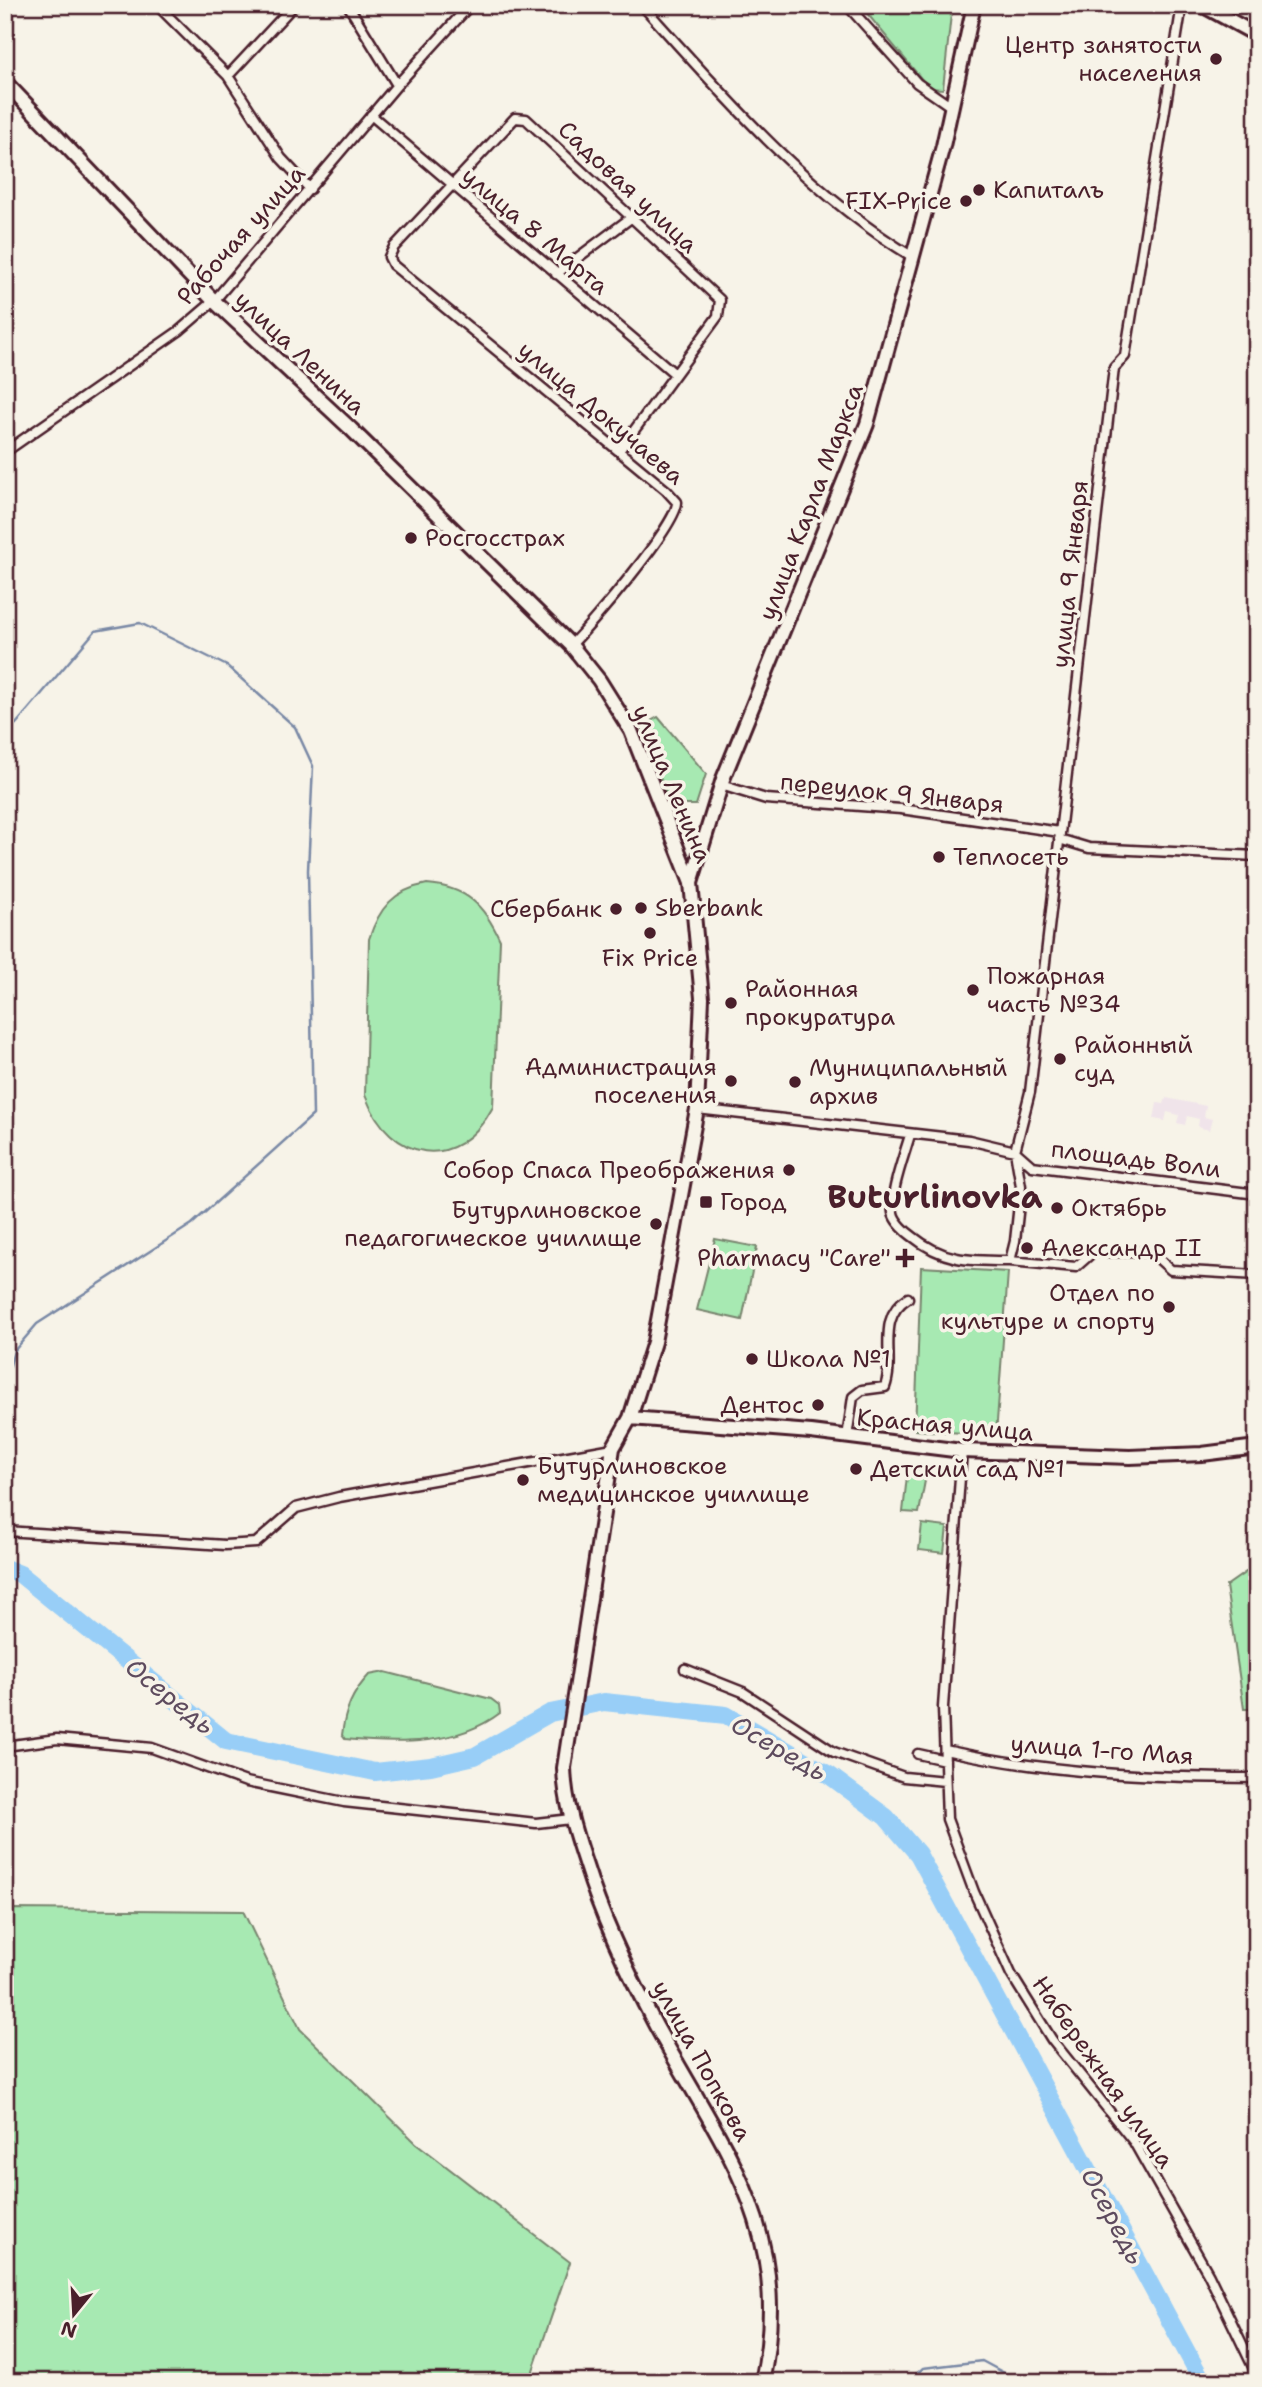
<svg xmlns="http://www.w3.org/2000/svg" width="1262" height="2387" viewBox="0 0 1262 2387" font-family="'Shantell Sans',sans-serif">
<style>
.built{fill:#f0e4ea}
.green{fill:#a7e9b2;stroke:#78846e;stroke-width:2}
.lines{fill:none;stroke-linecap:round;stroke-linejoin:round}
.stream{stroke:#7988a5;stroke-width:2.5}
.river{stroke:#98cef7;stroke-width:18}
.street-casing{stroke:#4a1f2b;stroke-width:13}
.secondary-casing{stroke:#4a1f2b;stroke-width:18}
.primary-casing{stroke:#4a1f2b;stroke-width:18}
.street{stroke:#f7f3e8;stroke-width:8}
.secondary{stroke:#f7f3e8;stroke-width:12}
.primary{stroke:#f7f3e8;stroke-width:12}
.poi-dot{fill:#4a1f2b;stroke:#f7f3e8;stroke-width:2.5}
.labels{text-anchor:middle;stroke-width:7;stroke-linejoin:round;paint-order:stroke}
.poi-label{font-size:24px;fill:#4a1f2b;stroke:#f7f3e8;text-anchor:start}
.street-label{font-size:24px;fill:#4a1f2b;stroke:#f7f3e8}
.water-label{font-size:26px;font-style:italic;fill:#5e4b5e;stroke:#f7f3e8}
.district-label{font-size:32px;font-weight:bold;fill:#4a1f2b;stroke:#f7f3e8}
</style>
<rect width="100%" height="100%" fill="#f7f3e8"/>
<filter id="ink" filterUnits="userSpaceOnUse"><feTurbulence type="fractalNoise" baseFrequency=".0143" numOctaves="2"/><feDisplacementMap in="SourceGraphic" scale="14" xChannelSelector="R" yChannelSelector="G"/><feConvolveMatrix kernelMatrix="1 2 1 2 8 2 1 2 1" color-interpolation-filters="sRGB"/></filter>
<g filter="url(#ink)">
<path class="built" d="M1166,1098l40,8 -2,11 8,2 -3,11 -11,-3 1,-8 -12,-3 -2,9 -8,-2 2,-8 -12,-3 -2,9 -11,-2 3,-16 7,1z"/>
<path class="green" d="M860,5h92l-9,84 -14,-1z
M658,717l48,57 -10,31h-26l-28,-79z
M427,884c39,3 57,21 73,56l-7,167c-36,67 -103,55 -128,-12l4,-156c10,-31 25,-49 58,-55z
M715,1239l42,8 -15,73 -45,-10z
M921,1267l87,5 -12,163 -81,-5z
M908,1467l19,3 -8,43 -16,-1z
M922,1524l25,3 -3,26 -25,-3z
M1257,1570v139h-13l-18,-123 20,-14z
M385,1672l106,27 8,6 1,8c-43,33 -104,31 -155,26l-3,-4c3,-25 10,-42 27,-60z
M13,1909l230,2 57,118 116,114 154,119 -41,120h-524v-465z"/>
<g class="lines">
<path class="stream" d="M5,729l11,-5 79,-93 45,-8 87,43 68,61 18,39 -5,104 5,245 -121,109 -155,100 -23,27 -9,32
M908,2382l15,-14 59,-7 39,21"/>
<path class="river" d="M5,1568l15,6 206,167 149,31 56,-6 44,-10 75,-43 54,-11 122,13 103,60 57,42 32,37 285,528"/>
<defs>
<path id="street" d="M157,5l71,71 53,82 29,31
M348,5l49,80
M642,5c81,90 166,189 271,252
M847,5l70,78 36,25
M228,76l66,-71
M371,115l304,259
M556,274l76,-57
M5,452l174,-121 35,-30 183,-216 73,-80
M571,645c19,-19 107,-121 106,-143l-11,-12 -273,-225 -4,-8 5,-10 121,-129 11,1 194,181 -2,16 -99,135
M721,785l45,14 135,10 159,23
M1059,839l30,9 168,8
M697,1109l272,31 46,11 17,15 225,28
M910,1135c-5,18 -23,65 -16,81 3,7 12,16 18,20 32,26 58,25 98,25l5,-20 6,-55 -6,-35 15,-59 84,-724 11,-12 57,-351
M1010,1261l66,6 17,-15h58l20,18 86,5
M847,1437l6,-40 9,-7 23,-3c11,-30 -10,-69 23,-89
M962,1451l-19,256 4,112 27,73 37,82 41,66 82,102 75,133 48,100
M5,1531l220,14 31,-2 40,-35 43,-11 274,-49
M685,1669l58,23 91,60 70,25 41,4
M5,1746l52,-7 95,9 94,34 98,20 192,21 35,-4
M945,1750c102,23 207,28 312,28
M918,1754l27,6"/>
<path id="secondary" d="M5,82l209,219 137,128 220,216 28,35 32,51 60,152"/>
<path id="primary" d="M1202,5l55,30
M630,1418l181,14 151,19 168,6 72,-3 55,-7
M762,2382c32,-151 -38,-233 -106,-356 -27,-51 -53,-105 -70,-160 -11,-33 -21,-64 -22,-98l49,-320 17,-30 24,-76 43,-233 5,-111 -11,-115 32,-104 144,-355 76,-278 31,-141"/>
</defs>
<use href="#street" class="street-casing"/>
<use href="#secondary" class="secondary-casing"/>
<use href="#primary" class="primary-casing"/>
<use href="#street" class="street"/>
<use href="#secondary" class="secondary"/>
<use href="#primary" class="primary"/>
</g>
</g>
<g class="poi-dot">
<circle cx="1216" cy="59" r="7"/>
<circle cx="979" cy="190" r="7"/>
<circle cx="966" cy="201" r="7"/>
<circle cx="411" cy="538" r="7"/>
<circle cx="939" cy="857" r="7"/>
<circle cx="641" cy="908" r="7"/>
<circle cx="616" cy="909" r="7"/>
<circle cx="650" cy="933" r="7"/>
<circle cx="973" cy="990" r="7"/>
<circle cx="731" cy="1003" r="7"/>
<circle cx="1060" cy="1059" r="7"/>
<circle cx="731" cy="1081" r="7"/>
<circle cx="795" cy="1082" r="7"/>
<circle cx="789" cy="1170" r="7"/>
<rect x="699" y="1195" width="14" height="14" rx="3.5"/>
<circle cx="1057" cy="1208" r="7"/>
<circle cx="656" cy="1224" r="7"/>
<circle cx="1027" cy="1248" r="7"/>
<path d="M901.5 1247.5h7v7h7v7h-7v7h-7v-7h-7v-7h7z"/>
<circle cx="1169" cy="1307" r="7"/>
<circle cx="752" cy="1359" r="7"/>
<circle cx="818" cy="1405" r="7"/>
<circle cx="856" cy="1469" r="7"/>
<circle cx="523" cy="1480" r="7"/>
</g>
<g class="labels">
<g class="poi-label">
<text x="1202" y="53" text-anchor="end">Центр занятости<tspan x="1202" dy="28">населения</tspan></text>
<text x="993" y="198">Капиталъ</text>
<text x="952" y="209" text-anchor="end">FIX-Price</text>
<text x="425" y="546">Росгосстрах</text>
<text x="953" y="865">Теплосеть</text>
<text x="655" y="916">Sberbank</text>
<text x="602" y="917" text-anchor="end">Сбербанк</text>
<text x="650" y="966" text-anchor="middle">Fix Price</text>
<text x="987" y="984">Пожарная<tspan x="987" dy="28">часть №34</tspan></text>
<text x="745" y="997">Районная<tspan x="745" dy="28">прокуратура</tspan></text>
<text x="1074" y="1053">Районный<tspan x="1074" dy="28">суд</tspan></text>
<text x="717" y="1075" text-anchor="end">Администрация<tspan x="717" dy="28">поселения</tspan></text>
<text x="809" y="1076">Муниципальный<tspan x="809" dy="28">архив</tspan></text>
<text x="775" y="1178" text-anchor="end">Собор Спаса Преображения</text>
<text x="720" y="1210">Город</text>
<text x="1071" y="1216">Октябрь</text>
<text x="642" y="1218" text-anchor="end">Бутурлиновское<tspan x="642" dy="28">педагогическое училище</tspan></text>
<text x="1041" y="1256">Александр II</text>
<text x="891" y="1266" text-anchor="end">Pharmacy "Care"</text>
<text x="1155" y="1301" text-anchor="end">Отдел по<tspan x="1155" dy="28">культуре и спорту</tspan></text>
<text x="766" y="1367">Школа №1</text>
<text x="804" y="1413" text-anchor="end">Дентос</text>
<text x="537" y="1474">Бутурлиновское<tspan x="537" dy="28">медицинское училище</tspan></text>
<text x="870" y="1477">Детский сад №1</text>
</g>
<g class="street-label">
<text transform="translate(628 187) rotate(43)" y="8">Садовая улица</text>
<text transform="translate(535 231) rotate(40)" y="8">улица 8 Марта</text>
<text transform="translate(241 235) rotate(-48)" y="8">Рабочая улица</text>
<text transform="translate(300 353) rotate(43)" y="8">улица Ленина</text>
<text transform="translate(601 413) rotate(40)" y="8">улица Докучаева</text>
<text transform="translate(811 502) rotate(-69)" y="8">улица Карла Маркса</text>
<text transform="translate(1070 574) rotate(-84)" y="8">улица 9 Января</text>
<text transform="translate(672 784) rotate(67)" y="8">улица Ленина</text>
<text transform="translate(892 793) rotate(6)" y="8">переулок 9 Января</text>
<text transform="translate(1136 1159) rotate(7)" y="8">площадь Воли</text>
<text transform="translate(945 1425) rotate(5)" y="8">Красная улица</text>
<text transform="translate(1102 1750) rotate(4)" y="8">улица 1-го Мая</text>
<text transform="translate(702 2061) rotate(61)" y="8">улица Попкова</text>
<text transform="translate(1103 2072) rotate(55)" y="8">Набережная улица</text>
</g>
<g class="water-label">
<text transform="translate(170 1696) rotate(39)" y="9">Осередь</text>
<text transform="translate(779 1748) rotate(30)" y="9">Осередь</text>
<text transform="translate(1113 2216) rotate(62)" y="9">Осередь</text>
</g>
<g class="district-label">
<text x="935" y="1208">Buturlinovka</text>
</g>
</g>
<rect width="1262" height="2387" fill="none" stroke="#f7f3e8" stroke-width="28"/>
<rect x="14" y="14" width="1234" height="2359" fill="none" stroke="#4a1f2b" stroke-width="2.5" filter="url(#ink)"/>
<g transform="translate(74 2314) rotate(198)" stroke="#f7f3e8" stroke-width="5" paint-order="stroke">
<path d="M0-5L12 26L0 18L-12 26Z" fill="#4a1f2b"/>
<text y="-10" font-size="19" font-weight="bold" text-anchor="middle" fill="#4a1f2b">N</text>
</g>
</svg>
